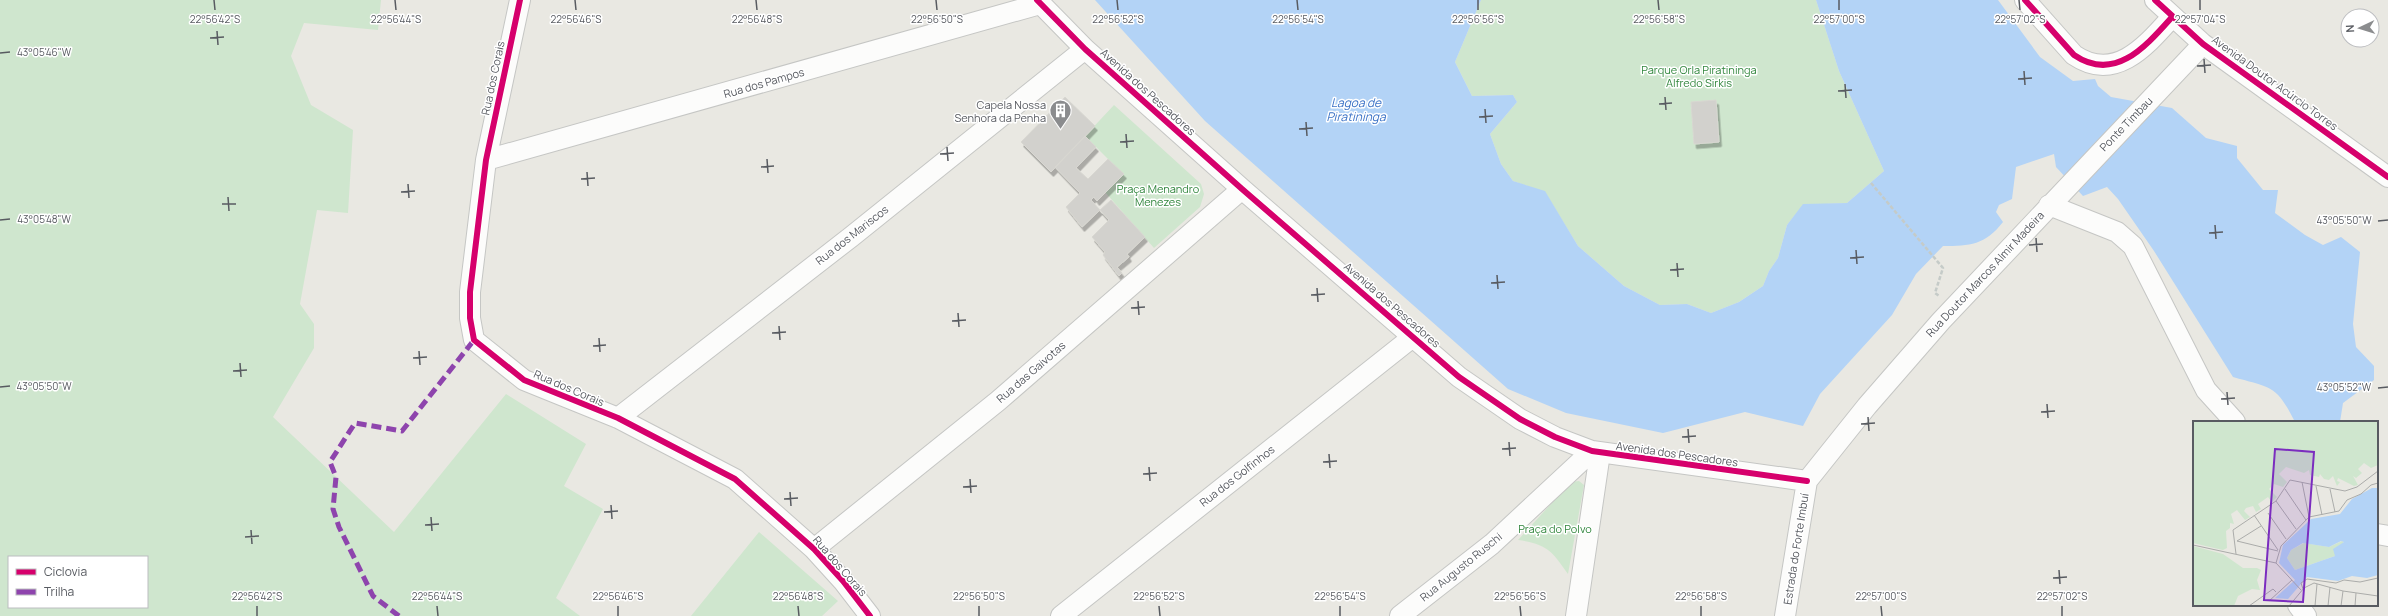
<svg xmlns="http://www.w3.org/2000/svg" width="2388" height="616" viewBox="0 0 2388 616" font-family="Manrope,sans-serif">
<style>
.green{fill:#cfe6ce;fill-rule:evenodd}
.water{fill:#b3d3f6}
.building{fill:#d2d1cd;stroke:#d8d7d1;filter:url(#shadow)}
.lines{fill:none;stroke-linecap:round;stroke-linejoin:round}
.minor-casing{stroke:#c5c6c4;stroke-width:22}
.path{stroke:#c5cbc8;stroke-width:2.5;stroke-dasharray:4 2;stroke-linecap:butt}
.minor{stroke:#fcfcfb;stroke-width:20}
.quiet{stroke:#8e44ad;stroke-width:5;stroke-dasharray:10 5;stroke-linecap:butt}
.cycleway-casing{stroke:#fff;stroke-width:8}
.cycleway{stroke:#d6006c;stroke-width:6}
.ticks{fill:none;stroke:#585b61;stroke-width:1.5}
.labels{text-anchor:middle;stroke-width:3;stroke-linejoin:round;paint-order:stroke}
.park-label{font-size:11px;fill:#31863d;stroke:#fff}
.street-label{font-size:11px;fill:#585b61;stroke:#fff}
.poi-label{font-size:11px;fill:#585b61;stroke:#fff;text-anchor:end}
.water-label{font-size:12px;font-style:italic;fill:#3b72c6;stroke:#fff}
.inset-road{fill:none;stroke:#abacaa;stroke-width:1}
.view{fill:#7b2cbf;fill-opacity:0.15;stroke:#7b2cbf;stroke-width:2}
.inset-edge{fill:none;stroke:#585b61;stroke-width:2}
.ticks-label{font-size:10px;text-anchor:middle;fill:#585b61;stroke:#fff;stroke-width:3;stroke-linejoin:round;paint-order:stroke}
</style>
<defs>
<filter id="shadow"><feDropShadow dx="2.5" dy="4.5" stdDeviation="0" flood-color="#0004"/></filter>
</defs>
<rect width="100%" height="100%" fill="#e9e8e2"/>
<path class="green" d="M0,0h381l-3,30 -74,-7 -13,33 20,49 42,25 -5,83 -31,-3 -17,94 14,20v24l-41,69 121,115 112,-138 80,50 -22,42 39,23 -47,89 24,18h-580zM9,557h138v50h-138z
M1481,0h335l23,71 45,100 -37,32 -44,2 -16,20 -9,33 -9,13 -6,15 -24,16 -28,11 -24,-9 -27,1 -36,-19 -46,-40 -33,-54 -32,-11 -12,-17 -11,-30 27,-32 -4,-7 -41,1 -17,-34z
M1114,105l87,79 3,10 -4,13 -46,41 -49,-56 18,-18 -38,-38z
M1579,481l5,4 -16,89c-16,-23 -21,-30 -50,-34l53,-58z
M759,532l79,69 -16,15h-131z"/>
<path class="water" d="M1095,0h386l-26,62 17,34 41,-1 4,7 -27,32 11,30 12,17 32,10 33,55 46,40 36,19 27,-1 24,9 28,-11 24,-16 6,-15 9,-13 9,-33 16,-21 44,-1 37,-32 -45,-100 -23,-71h182l42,57 33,24 22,-2 3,7 13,11 61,11 34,30 31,8v12l26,32h15l-3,23 30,22 18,10 18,-8 19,15 -7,72 3,23 18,19v14l-31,23 -3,19h-45c-19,-38 -24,-34 -62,-45l-79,-126 -36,-52 -11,-12 -24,9 -27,-29 -2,-13 -38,13 -4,32 -13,6 -3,7 7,10c-18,23 -33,24 -60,24l-27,28 -24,41 -72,79 -17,32 -58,-14 -82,21 -97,-20 -58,-24 -303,-268z"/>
<path class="building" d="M1065,97l30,29 -44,46 -30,-30z
M1716,100l3,42 -25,2 -3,-42z
M1085,136l11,11 -20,21 12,11 20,-20 16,15 -27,27 -3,-4 -3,3 9,10 -18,17 -16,-20 14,-14 -25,-26z
M1111,200l34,37 -18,17 2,3 -12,10 5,6 -3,3 -16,-21 2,-3 -13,-15 17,-17 -9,-10z"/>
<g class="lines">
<defs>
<path id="minor" d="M520,0l-34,160 -16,132v26l4,22 50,40 94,38 117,61 79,70 29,32 27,35
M1037,0l48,49 157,140 217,188 61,42 35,18 37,14 215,30
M2025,0l49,55c41,28 72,-9 98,-38
M2155,0l48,44 185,133
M486,160l554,-156
M2049,205l68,27 16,14 73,144 29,32
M618,418l233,-181 234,-188
M2377,534l11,2
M814,549l184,-148 244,-212
M2298,605l8,11
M1061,616l353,-280
M1400,616l92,-72 100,-93
M1576,616l24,-163
M1785,616l22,-135 60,-75 74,-85 262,-277"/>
</defs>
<use href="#minor" class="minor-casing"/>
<path class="path" d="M1871,183l72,85 -8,25 4,3"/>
<use href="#minor" class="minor"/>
<path class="quiet" d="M399,616l-26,-20 -34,-69 -6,-18 3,-32 -6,-15 25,-39 47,8 72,-91"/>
<defs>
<path id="cycleway" d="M520,0l-34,160 -16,132v26l4,22 50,40 94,38 117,61 79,70 29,32 27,35
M1037,0l48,49 157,140 217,188 61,42 35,18 37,14 215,30
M2025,0l49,55c41,28 72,-9 98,-38
M2155,0l48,44 185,133"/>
</defs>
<use href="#cycleway" class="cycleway-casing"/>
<use href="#cycleway" class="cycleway"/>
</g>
<path class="ticks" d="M214,0l1,10M395,0l1,10M575,0l1,10M756,0l1,10M936,0l1,10M1117,0l1,10M1297,0l1,10M1478,0v10M1658,0l1,10M1839,0v10M2019,0l1,10M2200,0v10M217,31l1,14M210,38l14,-1M0,53l10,-1M2204,59l1,14M2197,66l14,-1M2024,71l1,14M2018,79l14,-1M1845,84l1,14M1838,91l14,-1M1665,97l1,13M1659,104l13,-1M1485,109l1,14M1479,117l14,-1M1306,122l1,14M1299,129l14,-1M1126,134l1,14M1120,142l14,-1M947,147l1,14M940,154l14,-1M767,159l1,14M761,167l13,-1M587,172l1,14M581,179l14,-1M408,184l1,14M401,192l14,-1M228,197l1,14M222,204h14M0,220l10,-1M2378,221l10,-1M2215,225l1,14M2209,233l14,-1M2036,238l1,14M2029,245l14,-1M1856,250l1,14M1850,258l14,-1M1677,263l1,14M1670,270l14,-1M1497,275l1,14M1491,283l14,-1M1317,288l1,14M1311,295l14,-1M1138,301l1,14M1131,308l14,-1M958,313l1,14M952,321l14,-1M779,326l1,14M772,333l14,-1M599,338l1,14M593,346l13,-1M419,351l1,14M413,358l14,-1M240,363l1,14M233,371l14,-1M0,387l10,-1M2378,388l10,-1M2227,392l1,13M2221,399l14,-1M2047,404l1,14M2041,412l14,-1M1868,417l1,14M1861,424l14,-1M1688,429l1,14M1682,437l14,-1M1509,442l1,14M1502,449l14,-1M1329,454l1,14M1323,462l14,-1M1149,467l1,14M1143,474l14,-1M970,479l1,14M963,487l14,-1M790,492l1,14M784,499l14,-1M611,505l1,14M604,512l14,-1M431,517l1,14M425,525l14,-1M251,530l1,14M245,537l14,-1M2059,570l1,14M2053,578l14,-1M257,606v10M437,606l1,10M618,606v10M798,606l1,10M979,606v10M1159,606l1,10M1340,606v10M1520,606l1,10M1701,606v10M1881,606l1,10M2062,606v10"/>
<defs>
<symbol id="building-pin" viewBox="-11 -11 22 30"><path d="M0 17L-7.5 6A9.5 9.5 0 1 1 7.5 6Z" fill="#8b8c8e" stroke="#fff"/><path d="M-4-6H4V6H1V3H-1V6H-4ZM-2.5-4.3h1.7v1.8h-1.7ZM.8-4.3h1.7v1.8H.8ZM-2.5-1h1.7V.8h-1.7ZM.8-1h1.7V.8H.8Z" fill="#fff"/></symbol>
</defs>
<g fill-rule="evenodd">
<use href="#building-pin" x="1048" y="98" width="25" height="34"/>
</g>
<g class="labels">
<g class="park-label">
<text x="1699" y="74">Parque Orla Piratininga<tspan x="1699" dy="13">Alfredo Sirkis</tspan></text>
<text x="1158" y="193">Praça Menandro<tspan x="1158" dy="13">Menezes</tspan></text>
<text x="1555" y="533">Praça do Polvo</text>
</g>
<g class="street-label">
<text transform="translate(493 78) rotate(-78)" y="4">Rua dos Corais</text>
<text transform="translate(764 83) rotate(-16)" y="4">Rua dos Pampos</text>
<text transform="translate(2275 83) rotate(36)" y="4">Avenida Doutor Acúrcio Torres</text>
<text transform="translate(1148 92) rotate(42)" y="4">Avenida dos Pescadores</text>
<text transform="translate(2126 124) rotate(-46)" y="4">Ponte Timbau</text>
<text transform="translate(852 235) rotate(-38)" y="4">Rua dos Mariscos</text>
<text transform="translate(1985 274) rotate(-47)" y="4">Rua Doutor Marcos Almir Madeira</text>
<text transform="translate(1392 305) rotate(41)" y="4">Avenida dos Pescadores</text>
<text transform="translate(1031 372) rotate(-41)" y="4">Rua das Gaivotas</text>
<text transform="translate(569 388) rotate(23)" y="4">Rua dos Corais</text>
<text transform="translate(1677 454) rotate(8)" y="4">Avenida dos Pescadores</text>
<text transform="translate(1237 476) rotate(-38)" y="4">Rua dos Golfinhos</text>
<text transform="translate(1796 549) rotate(-81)" y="4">Estrada do Forte Imbuí</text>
<text transform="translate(840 566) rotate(49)" y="4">Rua dos Corais</text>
<text transform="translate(1461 567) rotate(-39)" y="4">Rua Augusto Ruschi</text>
</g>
<g class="poi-label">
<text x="1046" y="109">Capela Nossa<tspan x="1046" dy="13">Senhora da Penha</tspan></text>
</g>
<g class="water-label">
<text x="1356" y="107">Lagoa de<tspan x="1356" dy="14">Piratininga</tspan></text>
</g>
</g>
<g transform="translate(2193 421)">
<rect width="185" height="185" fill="#e9e8e2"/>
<path d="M0,0h185v44l-7,3 -7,-5 -6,6 4,4 -6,5 -3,-2 5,9 -4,1 -16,-8 -1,3 3,1 -3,4 -4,-10 -4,4 -5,-1 -4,-5 -1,3 -9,-2 -1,-5 -5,3 -18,-6 -7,7 8,8 -4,5 -9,-3 -5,5 8,8 -5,5 -4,-5 -10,7 3,5 -5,3 -3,-6 -7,2 -2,3 6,6 -5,3 -8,-10 -6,4 3,10 -4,-1v5l-4,3 1,17 -4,2 -9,-2 -21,-5zM149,120l2,1 -9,10v4l-40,14 -8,-12 4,-8 13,-7 25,4zM0,125l30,8 20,14h14l4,2 -4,10 3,10 -8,-1 -14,7 -4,10h-41z" fill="#cfe6ce"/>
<path d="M179,67h6v87l-11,3 -15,-2 -14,5 -31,-4 -19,22 -13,-1 20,-18 -16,-17 4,-18 28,-26 29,-5 12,-15zM148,120l3,1 -11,7 2,7 -40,14 -8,-12 4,-8 12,-7 26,4z" fill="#b3d3f6" fill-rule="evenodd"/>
<path class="inset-road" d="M109,61l7,35M123,65l6,29M92,68l21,31M137,68l5,23M83,80l20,28M75,92l18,26M61,94l24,35M44,120l41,10M44,120l24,-15M0,124l83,18 25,27M43,133l-3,-24 43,-29 14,-21 55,11 12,-4 21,-16M83,142l5,-17 28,-29 30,-6 8,-11 14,-6 10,-9 7,-2M110,168l-2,-6 6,-4 29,4 8,-3 16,2 18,-4M76,180l23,-21M56,185l24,-17 3,3M96,185l15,-18 10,-5 29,8 35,5M122,185l2,-22M135,185l2,-19M148,185l2,-15M162,185l1,-13"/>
<path class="view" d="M82,28l39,3 -11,150 -39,-2z"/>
<rect width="185" height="185" class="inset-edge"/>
</g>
<g class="ticks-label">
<text x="215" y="23">22°56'42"S</text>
<text x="396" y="23">22°56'44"S</text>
<text x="576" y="23">22°56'46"S</text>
<text x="757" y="23">22°56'48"S</text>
<text x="937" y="23">22°56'50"S</text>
<text x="1118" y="23">22°56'52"S</text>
<text x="1298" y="23">22°56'54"S</text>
<text x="1478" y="23">22°56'56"S</text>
<text x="1659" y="23">22°56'58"S</text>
<text x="1839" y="23">22°57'00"S</text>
<text x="2020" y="23">22°57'02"S</text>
<text x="2200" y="23">22°57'04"S</text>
<text x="44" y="56">43°05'46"W</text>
<text x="44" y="223">43°05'48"W</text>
<text x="2344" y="224">43°05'50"W</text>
<text x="44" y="390">43°05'50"W</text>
<text x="2344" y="391">43°05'52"W</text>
<text x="257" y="600">22°56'42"S</text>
<text x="437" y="600">22°56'44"S</text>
<text x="618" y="600">22°56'46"S</text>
<text x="798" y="600">22°56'48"S</text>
<text x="979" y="600">22°56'50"S</text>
<text x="1159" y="600">22°56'52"S</text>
<text x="1340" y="600">22°56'54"S</text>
<text x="1520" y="600">22°56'56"S</text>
<text x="1701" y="600">22°56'58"S</text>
<text x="1881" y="600">22°57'00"S</text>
<text x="2062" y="600">22°57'02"S</text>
</g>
<rect x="8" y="556" width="140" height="52" fill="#ffffff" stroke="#bcbdc0"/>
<rect x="16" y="569" width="20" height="6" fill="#d6006c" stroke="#bcbdc0"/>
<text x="44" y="576" font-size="12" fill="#585b61">Ciclovia</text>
<rect x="16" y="589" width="20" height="6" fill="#8e44ad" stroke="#bcbdc0"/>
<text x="44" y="596" font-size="12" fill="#585b61">Trilha</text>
<g transform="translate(2360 28) rotate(266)"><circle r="19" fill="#ffffff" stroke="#bcbdc0"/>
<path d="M0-3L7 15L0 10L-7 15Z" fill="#8b8c8e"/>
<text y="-6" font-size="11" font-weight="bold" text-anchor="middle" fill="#585b61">N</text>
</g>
</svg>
